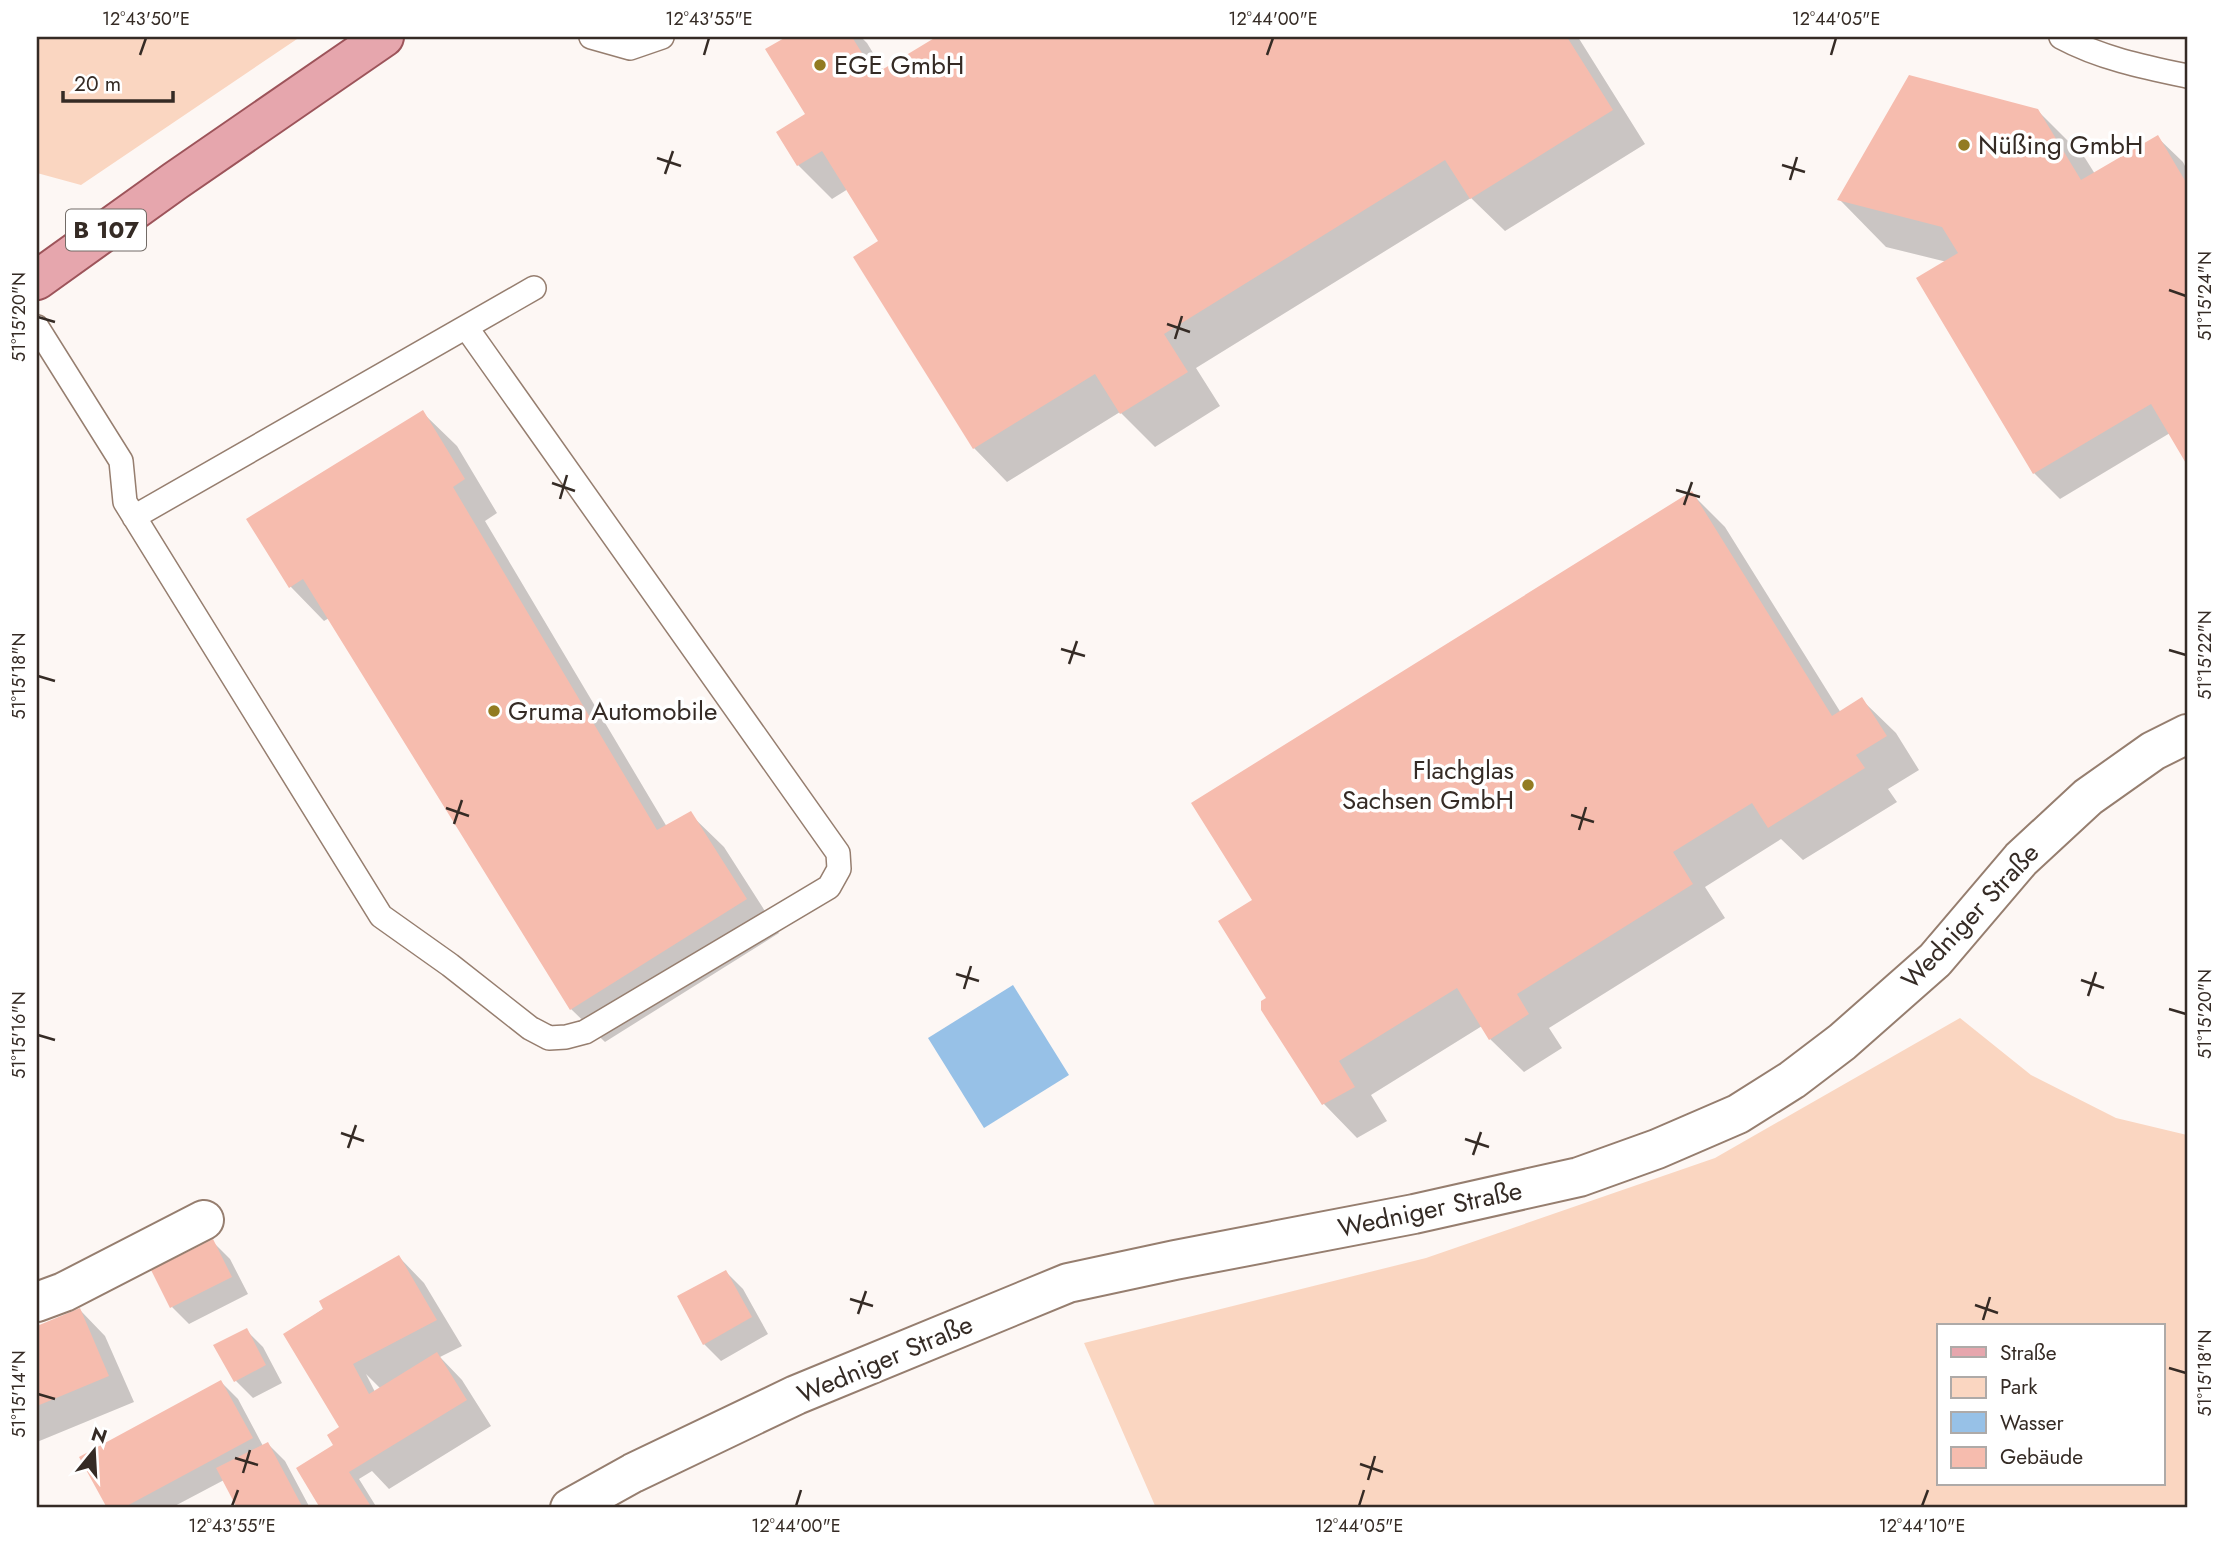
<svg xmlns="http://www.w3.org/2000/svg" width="2224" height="1545" viewBox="0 0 2224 1545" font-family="Jost,sans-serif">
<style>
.green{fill:#fad6c1;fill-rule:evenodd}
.water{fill:#97c1e7}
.shadow{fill:#0003;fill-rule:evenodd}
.building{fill:#f6bcae}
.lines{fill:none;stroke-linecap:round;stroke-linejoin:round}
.lane-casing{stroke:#967e6f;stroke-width:26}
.street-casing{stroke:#967e6f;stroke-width:42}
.primary-casing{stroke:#9d545a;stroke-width:42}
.lane{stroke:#fff;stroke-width:23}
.street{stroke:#fff;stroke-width:38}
.primary{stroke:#e6a6ad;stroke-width:38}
.ticks{fill:none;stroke:#352b25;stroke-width:2.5}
.poi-dot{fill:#927b21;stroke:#fff;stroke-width:2.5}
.labels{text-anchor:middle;stroke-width:7;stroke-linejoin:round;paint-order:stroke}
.shield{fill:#fff;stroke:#726b66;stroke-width:2}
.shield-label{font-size:24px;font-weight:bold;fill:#352b25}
.poi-label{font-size:26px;fill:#352b25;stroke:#fff;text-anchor:start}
.street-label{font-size:26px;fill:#352b25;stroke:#fff}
.neatline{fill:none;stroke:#352b25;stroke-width:2.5}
.ticks-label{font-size:18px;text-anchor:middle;fill:#352b25}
</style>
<rect width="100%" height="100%" fill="#fdf7f4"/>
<path class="green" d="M37,37h263l-219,148 -44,-12z
M1960,1018l71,57 85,43 71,17v373h-1031l-72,-165 342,-85 289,-100zM1939,1326h224v158h-224z"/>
<path class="water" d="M1013,985l56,90 -85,53 -56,-90z"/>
<path class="shadow" d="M789,37h72l6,6 17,28 55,-34h639l67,107 -140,87 -34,-33 -275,170 24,38 -65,41 -35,-35 -113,70 -33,-34 -93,-206 -33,-53 -16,10 -34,-34 10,-50 -41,-65z
M2037,110l48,48 10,16 62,-37 26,25 4,8v292l-17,-29 -110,66 -26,-26 -115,-194 28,-17 -61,-15 -46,-47z
M423,413l34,33 40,67 -12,8 182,306 23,-13 34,33 55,86 -174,109 -34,-33 -242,-391 -5,3 -33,-34 -42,-68z
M1692,494l33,33 116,186 21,-13 34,33 23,37 -31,19 9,13 -94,58 -22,-21 -76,48 20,31 -176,110 13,20 -38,24 -34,-33 -8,-13 -111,69 16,26 -30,17 -33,-34 -56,-106 -14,-98z
M213,1242l17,17 18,35 -59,30 -17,-17z
M399,1257l25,26 38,63 -22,11 22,23 29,46 -102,63 -17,-18 -13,8 18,29h-54l-25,-39 38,-23 6,-18 -57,-93zM366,1374l15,15 -6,3z
M726,1272l17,17 25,45 -47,27 -17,-17z
M80,1310l25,26 29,66 -97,40v-114z
M246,1330l17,17 19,36 -29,15 -17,-17z
M221,1382l17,17 25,47 5,-2 17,17 25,47h-72l-14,-28 -53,28h-62l-28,-51z"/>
<path class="building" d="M786,37h66l23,37 61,-37h631l46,73 -143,89 -25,-39 -281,174 24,38 -68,42 -25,-40 -122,75 -120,-192 25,-16 -56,-90 -25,15 -21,-34 29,-18 -40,-65z
M1909,75l129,34 43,71 77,-45 29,49v281l-36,-61 -118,70 -117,-196 42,-25 -16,-26 -105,-27z
M423,410l42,69 -12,8 204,343 34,-19 56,88 -177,111 -267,-431 -14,9 -43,-69z
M1692,491l140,225 30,-19 25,39 -31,19 9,13 -97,60 -16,-25 -79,49 20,32 -176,110 12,20 -40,26 -32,-52 -118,73 16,26 -33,18 -61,-95v-9l5,-3 -48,-77 34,-21 -61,-97z
M213,1239l19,38 -62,31 -19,-38z
M399,1255l38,65 -84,44 16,30 68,-42 30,48 -118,72 23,36h-52l-24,-40 37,-23 -6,-10 12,-8 -56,-93 40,-25 -4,-8z
M726,1270l26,47 -49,28 -26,-49z
M80,1308l29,68 -72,30v-80z
M247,1328l19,37 -32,17 -21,-37z
M221,1380l32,58 -130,70h-16l-28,-51z
M268,1442l35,66h-66l-21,-40z"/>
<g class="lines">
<defs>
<path id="lane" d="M591,37l39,11 32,-11
M2061,37c39,21 83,30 126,39
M37,327l84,134 4,41 256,414 69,49 80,63 19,10 17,-1 19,-5 244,-145 10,-18 -1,-16 -372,-526
M134,517l400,-229"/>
<path id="street" d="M37,1302l27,-10 140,-72
M570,1508l63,-35 163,-78 272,-112 107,-23 239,-46 165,-37 78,-28 81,-35 54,-34 50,-38 93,-82 86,-101 67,-62 65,-46 34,-17"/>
<path id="primary" d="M37,280l138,-99 209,-144"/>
</defs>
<use href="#lane" class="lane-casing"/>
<use href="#street" class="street-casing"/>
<use href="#primary" class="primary-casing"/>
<use href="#lane" class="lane"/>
<use href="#street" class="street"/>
<use href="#primary" class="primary"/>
</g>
<path class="ticks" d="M140,55l6,-17M704,55l5,-17M1267,55l6,-17M1831,55l5,-17M657,158l24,8M1782,165l23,7M665,174l8,-23M1790,180l7,-23M2169,290l17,6M38,317l17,5M1167,324l23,8M1175,339l7,-23M552,483l23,8M1676,490l24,7M560,499l7,-24M1684,505l8,-23M1061,649l24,7M2169,650l17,5M1069,664l8,-23M38,676l17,5M446,808l23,8M1571,815l23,7M454,824l8,-24M1579,830l7,-23M956,974l23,7M2081,980l23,8M964,989l7,-23M2088,996l8,-24M2169,1009l17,5M38,1035l17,5M341,1133l23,8M1465,1139l24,8M348,1148l8,-23M1473,1155l8,-23M850,1299l23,7M1975,1305l23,8M858,1314l8,-23M1983,1320l7,-23M2169,1368l17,5M38,1394l17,5M235,1458l23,7M1360,1464l23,8M243,1473l7,-23M1368,1480l7,-24M232,1506l6,-16M796,1506l5,-16M1359,1506l5,-16M1922,1506l6,-16"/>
<g class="poi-dot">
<circle cx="820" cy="65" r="7"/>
<circle cx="1964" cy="145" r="7"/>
<circle cx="494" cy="711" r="7"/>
<circle cx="1528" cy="785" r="7"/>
</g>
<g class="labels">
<rect class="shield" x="66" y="209.5" width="80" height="41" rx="5"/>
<g class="shield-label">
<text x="106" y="238">B 107</text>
</g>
<g class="poi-label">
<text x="834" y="74">EGE GmbH</text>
<text x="1978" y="154">Nüßing GmbH</text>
<text x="508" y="720">Gruma Automobile</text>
<text x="1514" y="779" text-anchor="end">Flachglas<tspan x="1514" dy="30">Sachsen GmbH</tspan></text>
</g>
<g class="street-label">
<text transform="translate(1970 916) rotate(-47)" y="9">Wedniger Straße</text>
<text transform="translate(1430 1209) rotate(-12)" y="9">Wedniger Straße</text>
<text transform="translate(885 1359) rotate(-23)" y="9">Wedniger Straße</text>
</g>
</g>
<rect width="2224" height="1545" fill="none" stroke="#ffffff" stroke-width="77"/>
<rect x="1937" y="1324" width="228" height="161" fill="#ffffff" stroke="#aeaaa8" stroke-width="2"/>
<rect x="1951" y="1347" width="35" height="10" fill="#e6a6ad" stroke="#aeaaa8" stroke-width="2"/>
<text x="2000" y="1360" font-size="21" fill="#352b25">Straße</text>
<rect x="1951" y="1377" width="35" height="21" fill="#fad6c1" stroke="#aeaaa8" stroke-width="2"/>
<text x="2000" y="1394" font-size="21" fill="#352b25">Park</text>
<rect x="1951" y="1412" width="35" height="21" fill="#97c1e7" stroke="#aeaaa8" stroke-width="2"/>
<text x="2000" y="1430" font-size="21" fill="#352b25">Wasser</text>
<rect x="1951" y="1447" width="35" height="21" fill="#f6bcae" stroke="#aeaaa8" stroke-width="2"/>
<text x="2000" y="1464" font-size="21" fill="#352b25">Gebäude</text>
<g transform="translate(94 1451) rotate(18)" stroke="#ffffff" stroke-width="5" paint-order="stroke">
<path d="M0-5L12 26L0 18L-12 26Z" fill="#352b25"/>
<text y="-10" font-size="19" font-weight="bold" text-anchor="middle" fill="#352b25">N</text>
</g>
<path d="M63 91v10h110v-10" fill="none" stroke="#352b25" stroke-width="3.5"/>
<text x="74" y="91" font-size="21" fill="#352b25" stroke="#ffffff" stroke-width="5" paint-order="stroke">20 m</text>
<rect x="38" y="38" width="2148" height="1468" class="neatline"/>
<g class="ticks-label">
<text x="146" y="25">12°43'50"E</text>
<text x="709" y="25">12°43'55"E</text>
<text x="1273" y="25">12°44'00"E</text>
<text x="1836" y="25">12°44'05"E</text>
<text transform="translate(2205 296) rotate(-90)" y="6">51°15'24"N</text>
<text transform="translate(19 317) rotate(-90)" y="6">51°15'20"N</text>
<text transform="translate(2205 655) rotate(-90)" y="6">51°15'22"N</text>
<text transform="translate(19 676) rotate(-90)" y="6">51°15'18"N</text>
<text transform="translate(2205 1014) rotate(-90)" y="6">51°15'20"N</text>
<text transform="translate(19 1035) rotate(-90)" y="6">51°15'16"N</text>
<text transform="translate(2205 1373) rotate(-90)" y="6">51°15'18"N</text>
<text transform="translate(19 1394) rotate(-90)" y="6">51°15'14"N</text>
<text x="232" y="1532">12°43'55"E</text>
<text x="796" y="1532">12°44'00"E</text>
<text x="1359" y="1532">12°44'05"E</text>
<text x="1922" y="1532">12°44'10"E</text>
</g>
</svg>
